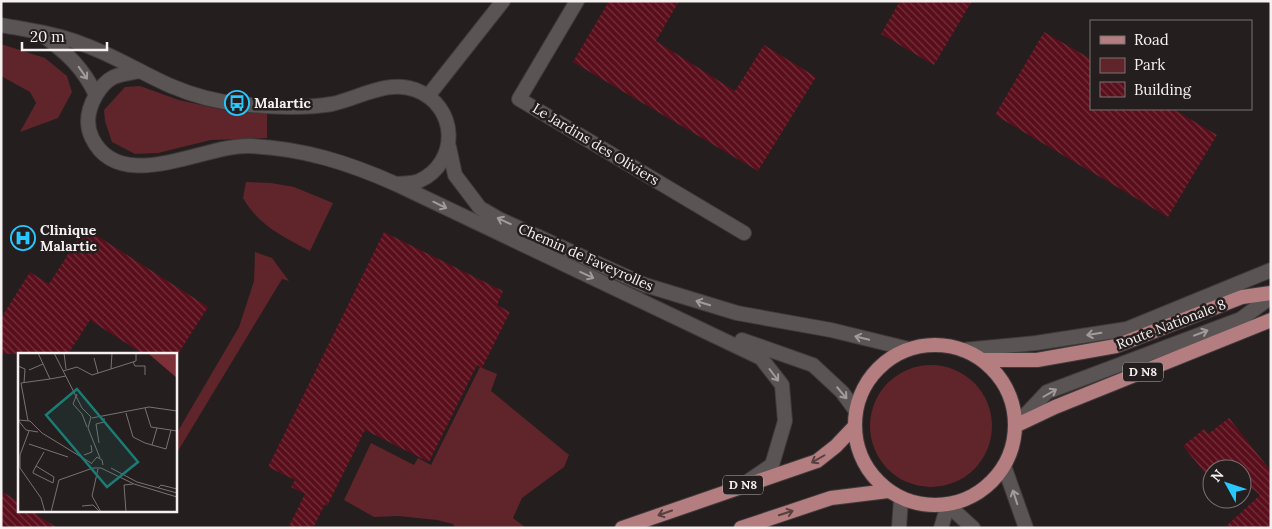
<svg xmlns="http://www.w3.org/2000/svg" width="1272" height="529" viewBox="0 0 1272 529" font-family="Lora,serif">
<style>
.green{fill:#5f252a}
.building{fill:url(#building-back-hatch)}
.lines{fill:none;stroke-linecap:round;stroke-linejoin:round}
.service-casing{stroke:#403b3b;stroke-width:16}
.minor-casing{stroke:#403b3b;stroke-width:16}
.tertiary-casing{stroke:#403b3b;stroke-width:16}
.secondary-casing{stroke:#403b3b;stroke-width:16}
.primary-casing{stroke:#403b3b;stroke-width:16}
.service{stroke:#5b5454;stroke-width:14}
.minor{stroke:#5b5454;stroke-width:14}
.tertiary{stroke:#5b5454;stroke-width:14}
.secondary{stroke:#5b5454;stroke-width:14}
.primary{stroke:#b47d7f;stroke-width:14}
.oneway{stroke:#a19b9b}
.oneway2{stroke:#563f40}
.labels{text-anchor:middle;stroke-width:5;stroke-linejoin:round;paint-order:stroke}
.shield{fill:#241e1e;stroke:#b7b2b2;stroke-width:1}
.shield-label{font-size:12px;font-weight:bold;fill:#f6f1f1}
.poi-label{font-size:14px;font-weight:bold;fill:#f6f1f1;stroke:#241e1e;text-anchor:start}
.street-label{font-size:14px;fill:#f6f1f1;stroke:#241e1e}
.inset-road{fill:none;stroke:#787272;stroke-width:1}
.view{fill:#1b7c75;fill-opacity:0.15;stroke:#1b7c75;stroke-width:2.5}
.inset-edge{fill:none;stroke:#f6f1f1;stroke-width:2.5}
</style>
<defs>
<pattern id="building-back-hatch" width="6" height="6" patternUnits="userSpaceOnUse" patternTransform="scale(1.25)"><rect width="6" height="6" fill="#5a0e1b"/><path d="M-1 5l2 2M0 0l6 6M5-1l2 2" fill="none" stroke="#72323d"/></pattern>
</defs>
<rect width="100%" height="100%" fill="#241e1e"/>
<path class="green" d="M1,44l44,14 22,18 5,16 -14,26 -38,14 16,-29 -6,-11 -29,-16z
M140,86l39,14 49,11 39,3v24l-56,2 -53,13 -23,1 -23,-12 -7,-21 -1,-11 21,-23z
M246,182l25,1 23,4 39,16 -23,48c-26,-14 -52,-26 -67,-53z
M255,252l17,6 17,23 -7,-2 -107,177v-20l64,-109 15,-46z
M870 426a61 61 0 1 1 122 0a61 61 0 1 1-122 0Z
M480,367l17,7 -6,17 78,64 -5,12 -42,31 -9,20 13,10h-71l-2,-4 -16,-4 -39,-4 -24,1 -30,-17 27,-57 43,22 4,-7 13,7z"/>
<path class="building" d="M609,1h70l-23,40 79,50 29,-46 52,32 -58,94 -185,-109z
M900,1h72l-38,64 -53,-31z
M1044,32l47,27v50h82l44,26 -49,82 -173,-102z
M85,228l123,79 -30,47h-35l-53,-34 -22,34h-67v-36l29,-46 19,12z
M384,232l119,59 -6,14 13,7 -28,56 -5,-3 -48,97 -64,-32 -38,76 -2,-2 -12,24h-25l17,-34 -14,-7 4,-7 -27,-13z
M1229,418l42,53v57h-47l36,-33 -18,-15v-11h-14l-9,-6 -14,10 -22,-27 21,-17 4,5z
M1,491l18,11v8h11l27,18h-56z"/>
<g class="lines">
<defs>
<path id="service" d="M577,1l-58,98 225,134
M963,350l73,-7 91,-14 144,-59
M1016,425l31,-33 194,-73 30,-22
M899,528l2,-29
M941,528l7,-23"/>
<path id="minor" d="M428,96l75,-95"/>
<path id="tertiary" d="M1,25c27,5 56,9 81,19 32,11 59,29 89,42 21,9 47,16 70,18 29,3 62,5 91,0 27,-6 57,-25 84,-14 42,16 44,72 3,91 -6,3 -15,2 -22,3
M44,36c24,18 39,32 52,59
M140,71c-22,4 -31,3 -44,24 -8,14 -11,29 -4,43 28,58 113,6 158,8 52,2 99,17 146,38l365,174 21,27 3,36 -13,44 -28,19
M449,147l6,28 25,33 19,11 146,66 92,28 94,17 78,19
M742,340l71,25 29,27 14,19"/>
<path id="secondary" d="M1004,466l22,62
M948,505l25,23"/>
<path id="primary" d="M855 425a80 80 0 1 1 160 0a80 80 0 1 1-160 0Z
M982,360h55l79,-14 126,-49 29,-4
M1015,426l40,-19 216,-87
M622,528l195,-67 19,-15 18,-19
M741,528l90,-30 57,-7"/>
</defs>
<use href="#service" class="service-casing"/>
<use href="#minor" class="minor-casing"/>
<use href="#tertiary" class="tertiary-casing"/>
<use href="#secondary" class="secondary-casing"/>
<use href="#primary" class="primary-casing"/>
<use href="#service" class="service"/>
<use href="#minor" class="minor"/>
<use href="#tertiary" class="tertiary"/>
<use href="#secondary" class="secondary"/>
<use href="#primary" class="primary"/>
</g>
<defs><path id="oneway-shaft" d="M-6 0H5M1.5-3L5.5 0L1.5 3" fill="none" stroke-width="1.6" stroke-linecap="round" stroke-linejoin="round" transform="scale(1.25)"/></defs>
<g class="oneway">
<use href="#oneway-shaft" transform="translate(83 73) rotate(55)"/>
<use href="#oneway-shaft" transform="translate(440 205) rotate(26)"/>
<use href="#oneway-shaft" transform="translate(504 221) rotate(-155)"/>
<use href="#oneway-shaft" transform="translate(587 275) rotate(25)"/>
<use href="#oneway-shaft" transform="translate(703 303) rotate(-163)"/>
<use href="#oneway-shaft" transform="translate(1201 333) rotate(-21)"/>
<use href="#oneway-shaft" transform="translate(1094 334) rotate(171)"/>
<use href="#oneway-shaft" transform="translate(862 338) rotate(-166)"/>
<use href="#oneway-shaft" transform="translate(774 375) rotate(53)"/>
<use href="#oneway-shaft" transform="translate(842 393) rotate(50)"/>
<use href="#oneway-shaft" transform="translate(1050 393) rotate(-30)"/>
<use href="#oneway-shaft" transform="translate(1015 497) rotate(-108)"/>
</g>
<g class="oneway2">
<use href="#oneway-shaft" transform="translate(818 459) rotate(150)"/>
<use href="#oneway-shaft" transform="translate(665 513) rotate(161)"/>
<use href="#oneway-shaft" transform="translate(786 513) rotate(-18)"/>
</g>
<defs>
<symbol id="bus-ring" viewBox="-11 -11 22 22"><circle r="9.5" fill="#241e1e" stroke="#27c8ff" stroke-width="1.5"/><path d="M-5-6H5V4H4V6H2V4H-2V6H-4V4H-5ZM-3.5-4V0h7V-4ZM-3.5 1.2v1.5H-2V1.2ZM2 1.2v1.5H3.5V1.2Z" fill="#27c8ff"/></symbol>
<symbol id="hospital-ring" viewBox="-11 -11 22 22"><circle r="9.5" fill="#241e1e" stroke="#27c8ff" stroke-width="1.5"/><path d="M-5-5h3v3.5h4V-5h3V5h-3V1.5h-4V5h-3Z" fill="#27c8ff"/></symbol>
</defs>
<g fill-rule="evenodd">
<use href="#bus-ring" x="223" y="89" width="28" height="28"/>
<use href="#hospital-ring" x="9" y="224" width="28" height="28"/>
</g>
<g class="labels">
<g class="shield">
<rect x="1123" y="362.5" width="40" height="19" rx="4"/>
<rect x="723" y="475.5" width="40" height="19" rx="4"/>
</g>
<g class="shield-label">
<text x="1143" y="376">D N8</text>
<text x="743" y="489">D N8</text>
</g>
<g class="poi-label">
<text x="254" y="108">Malartic</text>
<text x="40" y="235">Clinique<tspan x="40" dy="16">Malartic</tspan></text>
</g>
<g class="street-label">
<text transform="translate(596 144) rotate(31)" y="5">Le Jardins des Oliviers</text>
<text transform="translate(586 257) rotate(24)" y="5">Chemin de Faveyrolles</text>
<text transform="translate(1171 324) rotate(-21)" y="5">Route Nationale 8</text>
</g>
</g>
<g transform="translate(18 353)">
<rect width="159" height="159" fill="#241e1e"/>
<path d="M131,0h28v25l-27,-23z" fill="#7d3037"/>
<path class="inset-road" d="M20,0l12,26 16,-3M36,0l28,55 9,9 -3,11 12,30M46,0l2,16M76,5l4,15M115,9l2,4h10v9M0,13l7,3 -1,14M93,16l1,-16M11,17l14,-6M45,18l14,-4 15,8 44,-14v-8M59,41l-4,10 9,10 5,13M127,55l6,19 26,4M108,60l7,24 12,6 21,6 5,-19M74,65l57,-11 28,4M0,67l12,1 12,12 49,30M0,67l8,10 12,2M10,68l-7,-38 29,-4M11,78l-9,24v13l21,30 4,14M81,90l-3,-19 8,-2v-4M11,91l39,13M134,92l5,-17M66,102l8,-3 -1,-7M73,111l6,-7 5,3 1,5M18,113l18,11 -1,6 -20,-10v-1l3,-6 8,-14M75,115h8l33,16 43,13M93,115l26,14 40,11M80,116l-6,27 9,16M140,135l3,-3 16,4M64,153l11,-1 6,6M33,159l8,-32 34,-12M108,159l-2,-27 9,-1"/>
<path class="view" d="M59,36l61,73 -31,25 -61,-72z"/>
<rect width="159" height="159" class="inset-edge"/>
</g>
<rect width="1272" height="529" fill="none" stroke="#f6f1f1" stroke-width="5"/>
<rect x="1090" y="20" width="162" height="90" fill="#241e1e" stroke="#787272"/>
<rect x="1100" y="36" width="25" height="8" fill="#b47d7f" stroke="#787272"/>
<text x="1134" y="45" font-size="15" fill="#f6f1f1">Road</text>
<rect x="1100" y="58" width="25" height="15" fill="#5f252a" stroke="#787272"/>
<text x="1134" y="70" font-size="15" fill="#f6f1f1">Park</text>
<rect x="1100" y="82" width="25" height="15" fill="url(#building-back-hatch)" stroke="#787272"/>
<text x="1134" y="95" font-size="15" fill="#f6f1f1">Building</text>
<g transform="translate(1227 484) rotate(310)"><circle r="24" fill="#241e1e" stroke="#787272"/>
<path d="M0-4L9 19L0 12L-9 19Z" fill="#27c8ff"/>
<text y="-8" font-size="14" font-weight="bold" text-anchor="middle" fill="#f6f1f1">N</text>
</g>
<path d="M22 42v8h85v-8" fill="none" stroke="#f6f1f1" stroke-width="2.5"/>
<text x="30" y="42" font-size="15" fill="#f6f1f1" stroke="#241e1e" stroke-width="4" paint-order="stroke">20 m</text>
</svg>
